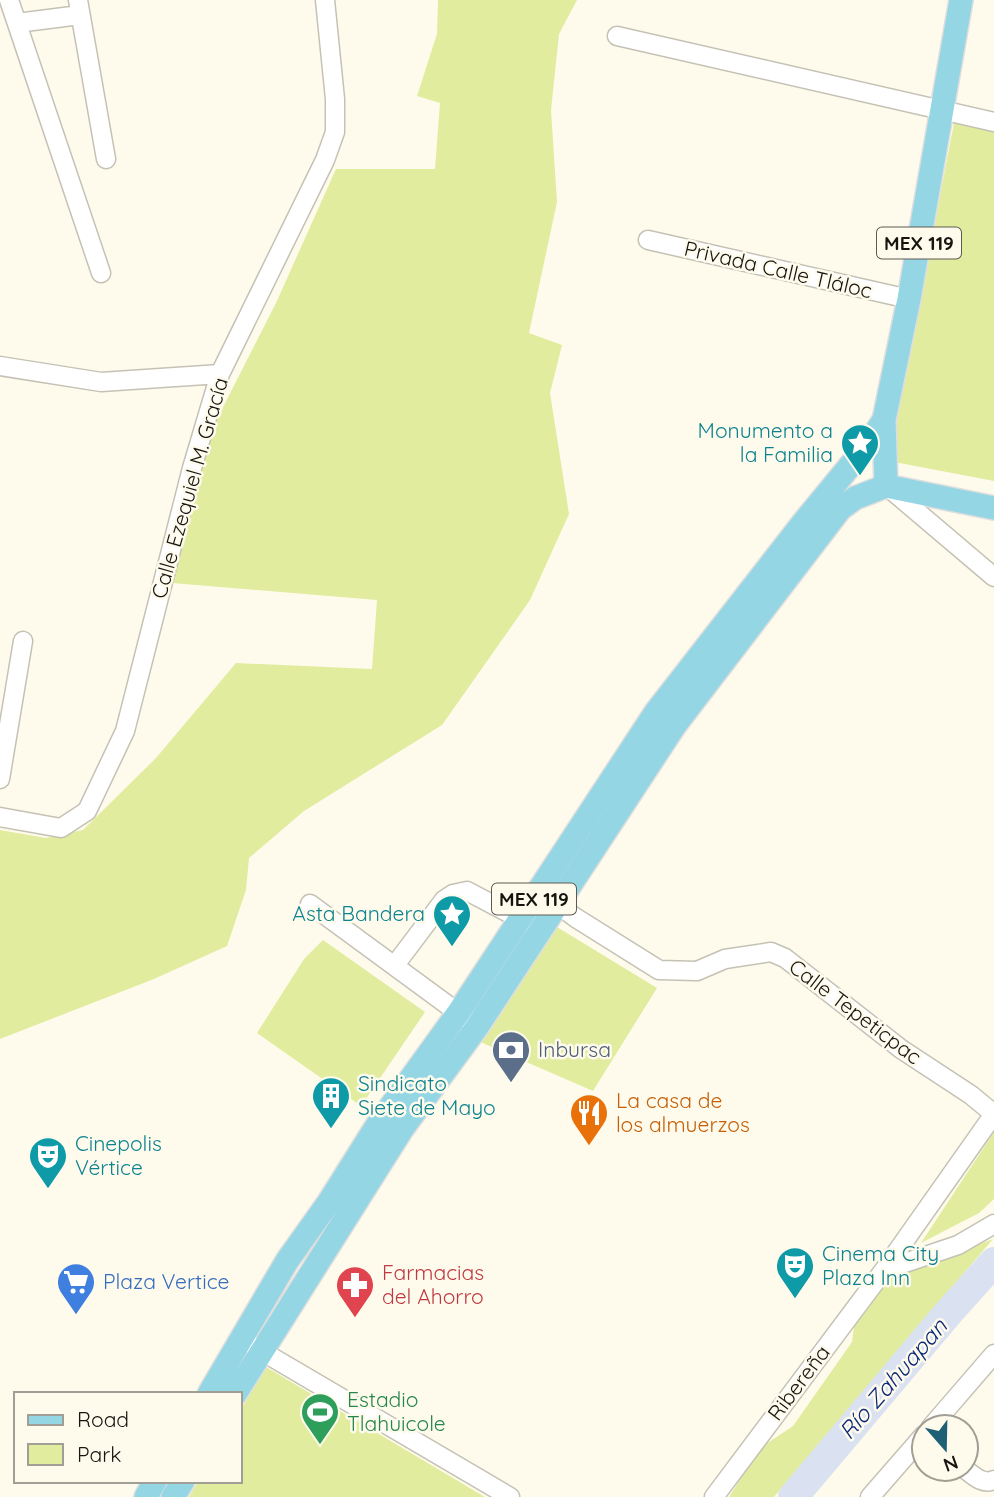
<svg xmlns="http://www.w3.org/2000/svg" width="994" height="1497" viewBox="0 0 994 1497" font-family="Quicksand,sans-serif">
<style>
.green{fill:#e1ec9e}
.lines{fill:none;stroke-linecap:round;stroke-linejoin:round}
.river{stroke:#dae2f1;stroke-width:30}
.minor-casing{stroke:#c5c2b5;stroke-width:21}
.major-casing{stroke:#dedede;stroke-width:26}
.minor{stroke:#fff;stroke-width:18}
.major{stroke:#95d6e5;stroke-width:23}
.labels{text-anchor:middle;stroke-width:5;stroke-linejoin:round;paint-order:stroke}
.shield{fill:#fefbed;stroke:#5c5a52;stroke-width:2}
.shield-label{font-size:19px;font-weight:bold;fill:#161510}
.street-label{font-size:21px;fill:#161510;stroke:#fefbed}
.culture-label{font-size:21px;fill:#0d838f;stroke:#fefbed;text-anchor:start}
.service-label{font-size:21px;fill:#4e5e75;stroke:#fefbed;text-anchor:start}
.food-label{font-size:21px;fill:#c56008;stroke:#fefbed;text-anchor:start}
.health-label{font-size:21px;fill:#be3a42;stroke:#fefbed;text-anchor:start}
.shop-label{font-size:21px;fill:#366cbe;stroke:#fefbed;text-anchor:start}
.leisure-label{font-size:21px;fill:#27864d;stroke:#fefbed;text-anchor:start}
.water-label{font-size:23px;font-style:italic;fill:#0b297a;stroke:#fefbed}
</style>
<rect width="100%" height="100%" fill="#fefbed"/>
<path class="green" d="M438,0h139l-18,34 -8,76 6,92 -28,131 33,12 -12,48 19,121 -39,86 -88,125 -138,86 -55,47 -3,32 -19,56 -73,33 -154,60v-209l46,8 37,-8 73,-72 80,-95 136,6 5,-69 -205,-17 43,-160 61,-120 60,-134h99l5,-66 -23,-7 20,-62z
M954,123l40,7v351l-105,-20z
M552,924l105,64 -64,103 -115,-50z
M323,940l102,72 -64,94 -104,-73 47,-74z
M994,1132v67l-15,14 -58,30z
M993,1239l-219,258h-45l31,-49 33,-22 59,-84 3,-23 22,-36z
M266,1367l219,130h-296l9,-16h42v-70z"/>
<g class="lines">
<path class="river" d="M793,1497l156,-185 45,-50"/>
<defs>
<path id="minor" d="M9,0l92,273
M78,0l28,159
M17,23l63,-8
M617,36l377,86
M648,240l261,59
M0,366l101,16 119,-8
M889,488l105,89
M0,779l23,-138
M0,817l61,11 26,-17 38,-80 67,-263 28,-94 105,-214 10,-28v-33l-10,-99
M310,904l158,116
M557,904l19,14 83,52 38,1 28,-12 46,-7 14,6 116,91 70,46 23,19
M395,965l49,-65 9,-6 14,-3 74,39
M884,1270l74,-25 36,-21
M253,1346l257,151
M931,1427l63,-73
M965,1469c9,7 18,16 29,11
M714,1497l170,-227 110,-156
M870,1497l54,-62"/>
<path id="major" d="M886,486l-2,-66 25,-121 52,-299
M886,486l108,22
M209,1394l78,-133 42,-59 49,-78 81,-112 197,-300 147,-189 65,-79 16,-24
M235,1394l167,-265 75,-102 198,-302 165,-216 15,-11 31,-12
M146,1497l9,-16
M173,1497l10,-16"/>
</defs>
<use href="#minor" class="minor-casing"/>
<use href="#major" class="major-casing"/>
<use href="#minor" class="minor"/>
<use href="#major" class="major"/>
</g>
<defs>
<symbol id="sight-pin" viewBox="-11 -11 22 30"><path d="M0 17L-7.5 6A9.5 9.5 0 1 1 7.5 6Z" fill="#0f9aa8" stroke="#fefbed"/><path d="M0-6L1.8-2.2L6-1.7L2.9 1.2L3.7 5.4L0 3.3L-3.7 5.4L-2.9 1.2L-6-1.7L-1.8-2.2Z" fill="#fff"/></symbol>
<symbol id="bank-pin" viewBox="-11 -11 22 30"><path d="M0 17L-7.5 6A9.5 9.5 0 1 1 7.5 6Z" fill="#5c6f8a" stroke="#fefbed"/><path d="M-6-4H6V4H-6ZM0-2.3a2.3 2.3 0 1 0 0 4.6a2.3 2.3 0 1 0 0-4.6Z" fill="#fff"/></symbol>
<symbol id="building-pin" viewBox="-11 -11 22 30"><path d="M0 17L-7.5 6A9.5 9.5 0 1 1 7.5 6Z" fill="#0f9aa8" stroke="#fefbed"/><path d="M-4-6H4V6H1V3H-1V6H-4ZM-2.5-4.3h1.7v1.8h-1.7ZM.8-4.3h1.7v1.8H.8ZM-2.5-1h1.7V.8h-1.7ZM.8-1h1.7V.8H.8Z" fill="#fff"/></symbol>
<symbol id="restaurant-pin" viewBox="-11 -11 22 30"><path d="M0 17L-7.5 6A9.5 9.5 0 1 1 7.5 6Z" fill="#e8710a" stroke="#fefbed"/><path d="M-5-6h1v4h1v-4h1v4h1v-4h1v5L-1.5 .5V6h-2V.5L-5-1ZM5-6V6H3V1.5H1.5Q1.5-4 5-6Z" fill="#fff"/></symbol>
<symbol id="theatre-pin" viewBox="-11 -11 22 30"><path d="M0 17L-7.5 6A9.5 9.5 0 1 1 7.5 6Z" fill="#0f9aa8" stroke="#fefbed"/><path d="M-5-5.5Q0-4 5-5.5V0Q5 5 0 6Q-5 5-5 0ZM-3.3-2.5H-1v1.5H-3.3ZM1-2.5H3.3v1.5H1ZM-2.8 1Q0 5.5 2.8 1Z" fill="#fff"/></symbol>
<symbol id="supermarket-pin" viewBox="-11 -11 22 30"><path d="M0 17L-7.5 6A9.5 9.5 0 1 1 7.5 6Z" fill="#3f7fe0" stroke="#fefbed"/><path d="M-6-5.5h2.5l.6 2H6L4.5 2H-2.5L-4.4-4H-6ZM-1.5 3.2a1.3 1.3 0 1 0 .1 0ZM3 3.2a1.3 1.3 0 1 0 .1 0Z" fill="#fff"/></symbol>
<symbol id="pharmacy-pin" viewBox="-11 -11 22 30"><path d="M0 17L-7.5 6A9.5 9.5 0 1 1 7.5 6Z" fill="#e0444e" stroke="#fefbed"/><path d="M-2-6h4v4h4v4h-4v4h-4v-4h-4v-4h4Z" fill="#fff"/></symbol>
<symbol id="stadium-pin" viewBox="-11 -11 22 30"><path d="M0 17L-7.5 6A9.5 9.5 0 1 1 7.5 6Z" fill="#2e9e5b" stroke="#fefbed"/><path d="M0-5a6.5 5 0 1 0 0 10a6.5 5 0 1 0 0-10ZM-3.5-1.8h7v3.6h-7Z" fill="#fff"/></symbol>
</defs>
<g fill-rule="evenodd">
<use href="#sight-pin" x="838" y="421" width="44" height="60"/>
<use href="#sight-pin" x="430" y="892" width="44" height="60"/>
<use href="#bank-pin" x="489" y="1028" width="44" height="60"/>
<use href="#building-pin" x="309" y="1074" width="44" height="60"/>
<use href="#restaurant-pin" x="567" y="1091" width="44" height="60"/>
<use href="#theatre-pin" x="26" y="1134" width="44" height="60"/>
<use href="#theatre-pin" x="773" y="1244" width="44" height="60"/>
<use href="#supermarket-pin" x="54" y="1260" width="44" height="60"/>
<use href="#pharmacy-pin" x="333" y="1263" width="44" height="60"/>
<use href="#stadium-pin" x="298" y="1390" width="44" height="60"/>
</g>
<g class="labels">
<g class="shield">
<rect x="877" y="227.5" width="84" height="31" rx="5"/>
<rect x="492" y="883.5" width="84" height="31" rx="5"/>
</g>
<g class="shield-label">
<text x="919" y="250">MEX 119</text>
<text x="534" y="906">MEX 119</text>
</g>
<g class="street-label">
<text transform="translate(778 270) rotate(13)" y="7">Privada Calle Tláloc</text>
<text transform="translate(190 488) rotate(-74)" y="7">Calle Ezequiel M. Gracía</text>
<text transform="translate(855 1012) rotate(37)" y="7">Calle Tepeticpac</text>
<text transform="translate(799 1383) rotate(-53)" y="7">Ribereña</text>
</g>
<g class="culture-label">
<text x="833" y="438" text-anchor="end">Monumento a<tspan x="833" dy="24">la Familia</tspan></text>
<text x="425" y="921" text-anchor="end">Asta Bandera</text>
<text x="358" y="1091">Sindicato<tspan x="358" dy="24">Siete de Mayo</tspan></text>
<text x="75" y="1151">Cinepolis<tspan x="75" dy="24">Vértice</tspan></text>
<text x="822" y="1261">Cinema City<tspan x="822" dy="24">Plaza Inn</tspan></text>
</g>
<g class="service-label">
<text x="538" y="1057">Inbursa</text>
</g>
<g class="food-label">
<text x="616" y="1108">La casa de<tspan x="616" dy="24">los almuerzos</tspan></text>
</g>
<g class="health-label">
<text x="382" y="1280">Farmacias<tspan x="382" dy="24">del Ahorro</tspan></text>
</g>
<g class="shop-label">
<text x="103" y="1289">Plaza Vertice</text>
</g>
<g class="leisure-label">
<text x="347" y="1407">Estadio<tspan x="347" dy="24">Tlahuicole</tspan></text>
</g>
<g class="water-label">
<text transform="translate(893 1379) rotate(-49)" y="8">Río Zahuapan</text>
</g>
</g>
<rect x="14" y="1392" width="228" height="91" fill="#fefbed" stroke="#a19f95" stroke-width="2"/>
<rect x="28" y="1415" width="35" height="10" fill="#95d6e5" stroke="#a19f95" stroke-width="2"/>
<text x="77" y="1427" font-size="21" fill="#161510">Road</text>
<rect x="28" y="1444" width="35" height="21" fill="#e1ec9e" stroke="#a19f95" stroke-width="2"/>
<text x="77" y="1462" font-size="21" fill="#161510">Park</text>
<g transform="translate(945 1448) rotate(160)"><circle r="33" fill="#fefbed" stroke="#a19f95" stroke-width="2"/>
<path d="M0-5L12 26L0 18L-12 26Z" fill="#1e6074"/>
<text y="-10" font-size="19" font-weight="bold" text-anchor="middle" fill="#161510">N</text>
</g>
</svg>
